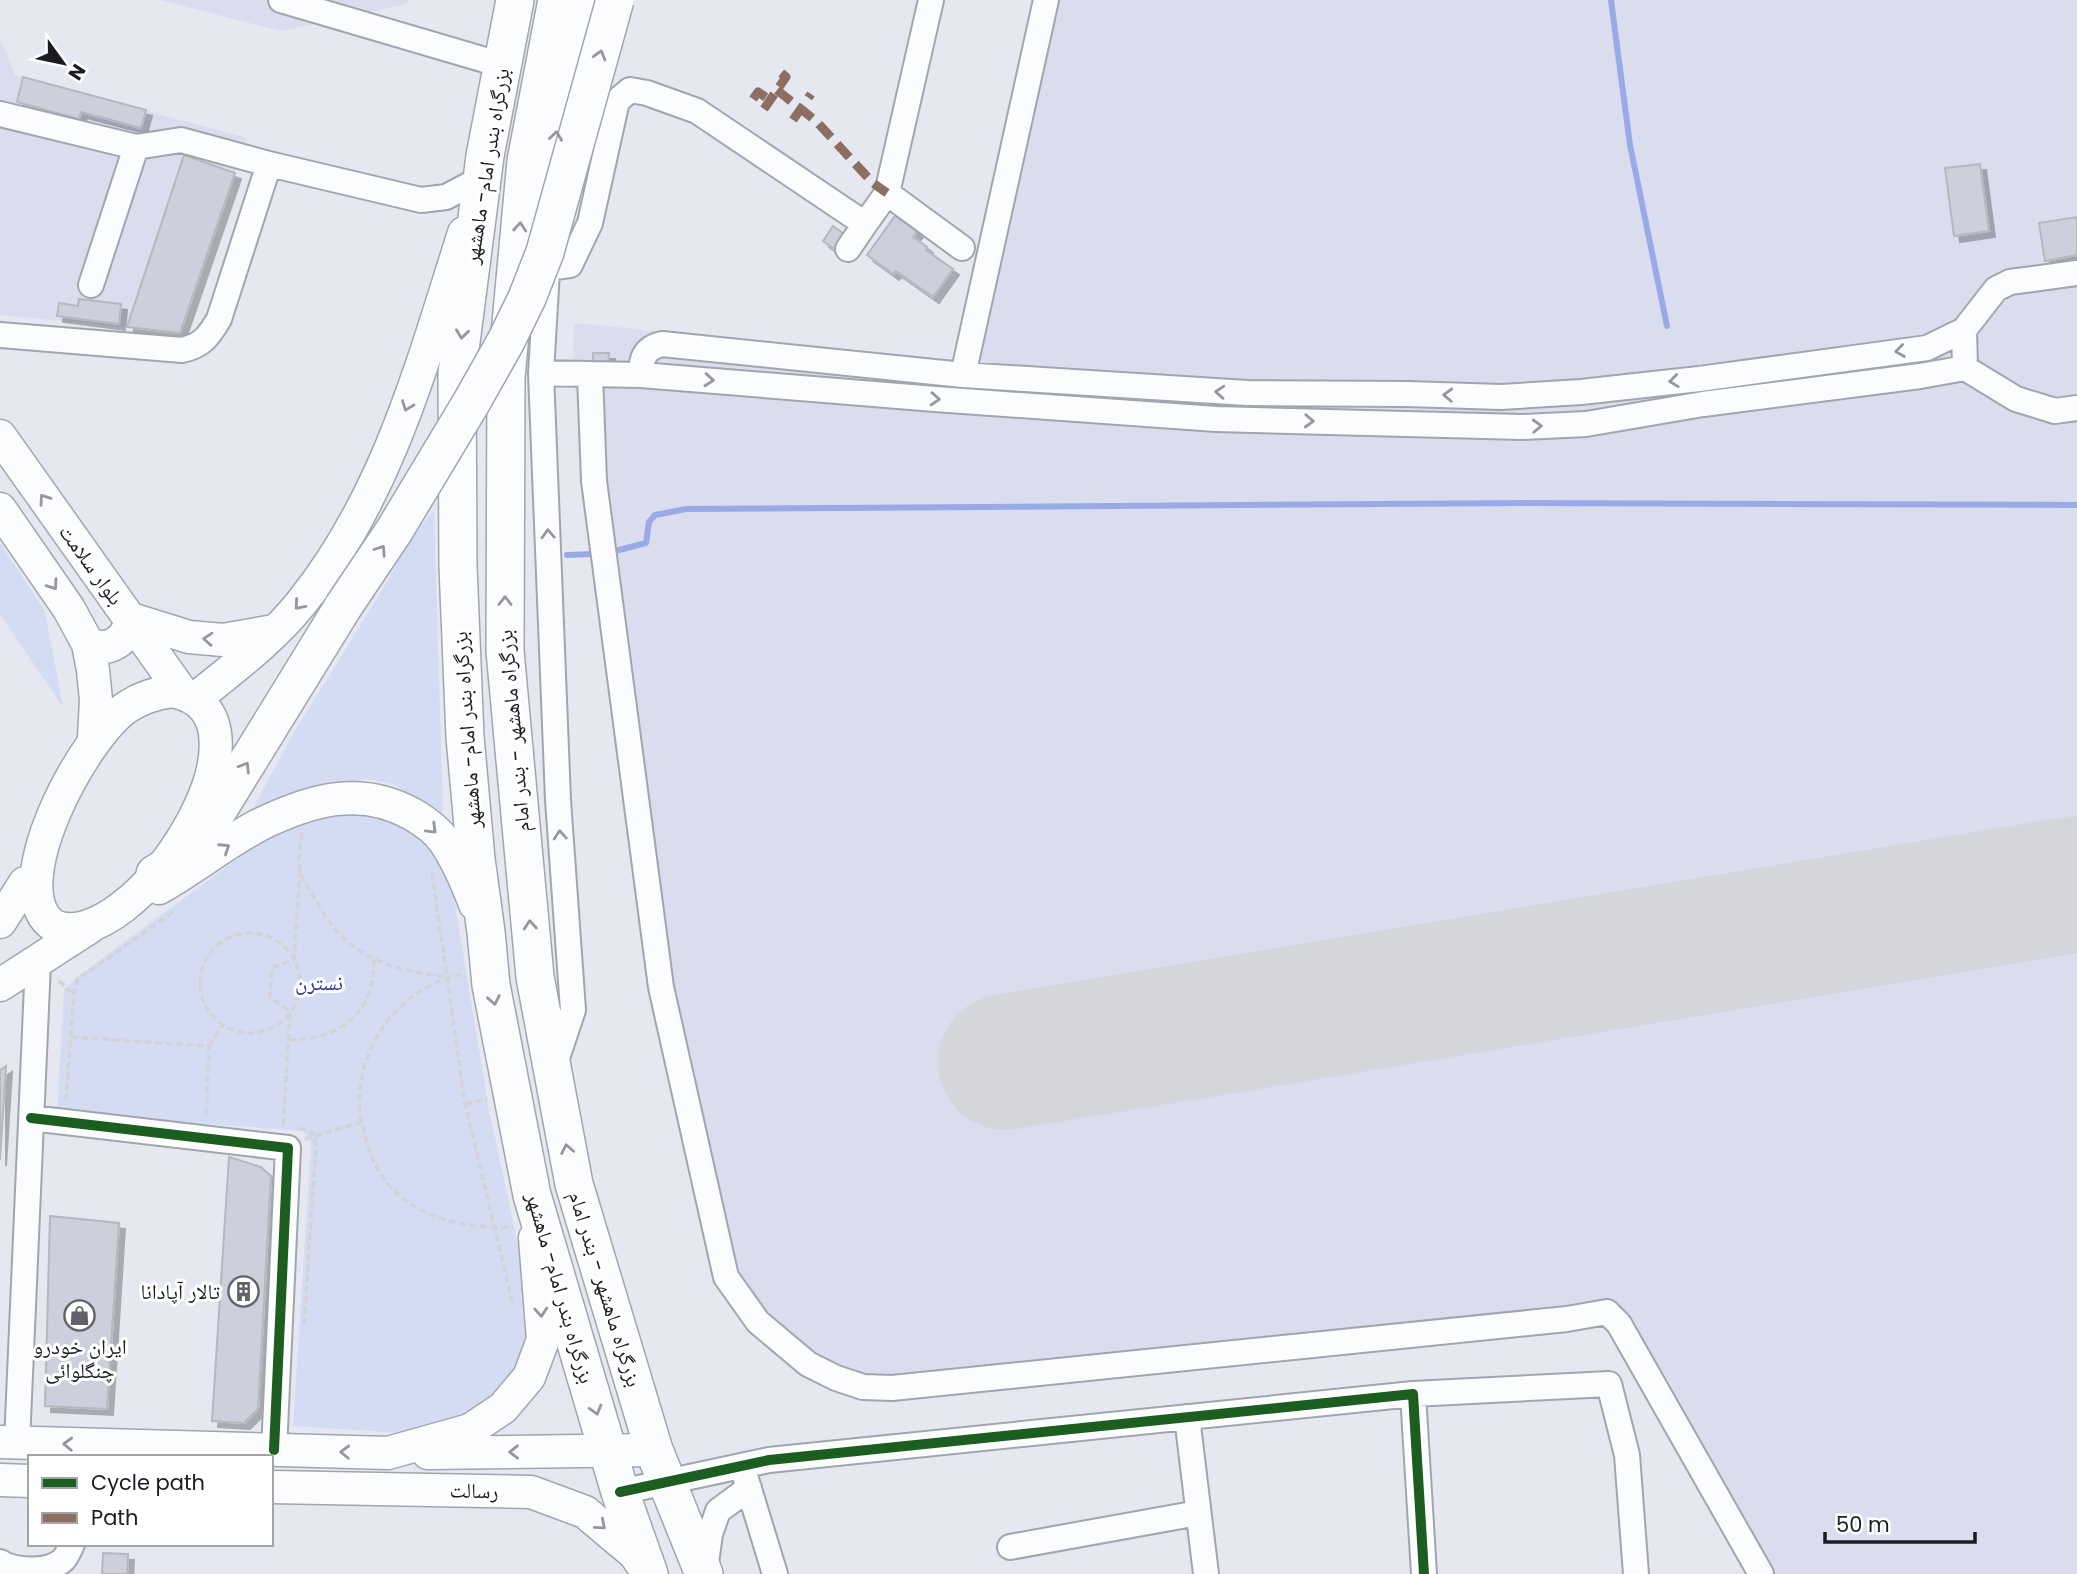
<svg xmlns="http://www.w3.org/2000/svg" width="2077" height="1574" viewBox="0 0 2077 1574" font-family="Poppins,'Noto Naskh Arabic',sans-serif">
<style>
.built{fill:#d9ddee}
.green{fill:#d4dcf4}
.lines{fill:none;stroke-linecap:round;stroke-linejoin:round}
.stream{stroke:#9aaae6;stroke-width:6}
.runway{stroke:#d4d6dc;stroke-width:136}
.building{fill:#ccd0dd;stroke:#b6b8be;stroke-width:2;filter:url(#shadow)}
.minor-casing{stroke:#a3a5ac;stroke-width:28}
.major-casing{stroke:#a3a5ac;stroke-width:35}
.highway-casing{stroke:#a3a5ac;stroke-width:40}
.path{stroke:#d2d3d5;stroke-width:3.5;stroke-dasharray:7 3.5;stroke-linecap:butt}
.minor{stroke:#fbfcfd;stroke-width:24}
.major{stroke:#fbfcfd;stroke-width:32}
.highway{stroke:#fbfcfd;stroke-width:37}
.highway-bridge-casing{stroke:#a3a5ac;stroke-width:40;stroke-linecap:butt}
.highway-bridge{stroke:#fbfcfd;stroke-width:37}
.quiet{stroke:#8d6e63;stroke-width:9;stroke-dasharray:18 9;stroke-linecap:butt}
.cycleway-casing{stroke:#fff;stroke-width:15}
.cycleway{stroke:#1b5e20;stroke-width:10}
.oneway{stroke:#96979a}
.labels{text-anchor:middle;stroke-width:6;stroke-linejoin:round;paint-order:stroke}
.street-label{font-size:21px;fill:#1b1c22;stroke:#fff}
.park-label{font-size:21px;fill:#273392;stroke:#fff}
.poi-label{font-size:21px;fill:#1b1c22;stroke:#fff;text-anchor:end}
</style>
<defs>
<filter id="shadow"><feDropShadow dx="6" dy="6" stdDeviation="0" flood-color="#0004"/></filter>
</defs>
<rect width="100%" height="100%" fill="#e6e8f1"/>
<path class="built" d="M159,0h250l-2,4 -125,27z
M1033,0h1044v1574h-330l-143,-253 -725,77 -33,-3 -39,-18 -50,-39 -36,-46 -68,-298 -28,-175 -52,-446 1,-50 383,37z
M0,38l15,37 232,63 -67,195 -180,-18z"/>
<path class="green" d="M434,510l9,302 -51,-28 -25,-5 -75,15 -46,28 47,-88 91,-147 24,-44z
M0,543l45,68 18,96 -63,-93z
M368,811l34,9 35,32 17,46 35,212 40,186v29l-8,41 -22,28 -36,23 -48,17 -122,-8 18,-281 -3,-9 -6,-5 -245,-18 7,-124 17,-15 186,-137 36,-16 33,-9z"/>
<g class="lines">
<path class="stream" d="M1611,0l19,145 37,181
M619,550l27,-7 3,-21 6,-7 31,-6 839,-6 552,2
M567,555l27,-1"/>
<path class="runway" d="M1006,1062l1071,-178"/>
</g>
<path class="building" d="M23,77l123,33 -5,18 -60,-16 -2,7 -62,-17z
M184,155l51,18 -55,160 -53,-6z
M1980,164l9,67 -35,5 -9,-68z
M895,216l22,15 -4,6 14,10 -1,3 27,19 -20,28 -37,-26 -3,3 -26,-19z
M2077,217v38l-32,6 -6,-38z
M833,226l11,8 -10,15 -11,-8z
M79,299l42,5 -2,20 -62,-8 2,-13 19,3z
M593,353h16l-1,13h-15z
M6,1066l-6,94v-90z
M229,1157l32,10 10,9 -13,233 -14,14 -32,-2z
M50,1216l69,7 -12,186 -62,-3z
M103,1553l25,1 -1,20h-25z"/>
<g class="lines">
<defs>
<path id="minor" d="M281,0l221,65
M0,114l136,33
M552,186l3,-51 30,-135
M887,193l75,55
M848,249l17,-25
M547,268l23,-3 20,-42 27,-122 13,-11 17,3 50,18 168,113 22,-31 44,-193
M547,271l-6,102 17,427 15,210 -19,57
M91,285l45,-138 45,-7 88,24
M0,335l182,15c20,-4 27,-14 37,-31l50,-155 152,36 25,-3 36,-19
M1965,368l-1,-38 32,-41 14,-7 67,-9
M541,373l49,1
M641,375l294,24 281,20 306,8 64,-3 117,-20 217,-28 45,-8 51,31 39,12 22,-3
M963,375l83,-375
M31,1118l257,30 -14,302
M1413,1394l196,-10 18,71 9,119
M1187,1417l19,157
M17,1443l21,-481
M742,1466l33,108
M620,1492l149,-32 644,-66 11,180
M1010,1547l188,-34
M0,1562c16,10 50,11 64,-3 3,-4 6,-10 8,-15
M705,1570l5,-36 8,-23 31,-23
M1761,1574l-142,-250 -12,-12 -40,7 -675,69 -29,-1 -27,-9 -28,-14 -50,-42 -32,-45 -65,-290 -67,-506 -4,-107 51,1c0,-16 3,-27 21,-31l301,31 284,18 161,1 93,3 80,-5 118,-13 228,-31 37,-18"/>
<path id="major" d="M0,436l183,258
M0,509l69,100 19,35 5,26 3,30 -2,37
M88,644c21,9 39,-3 43,-25l58,18 34,3 51,-9
M172,691c121,22 -39,269 -118,235 -54,-36 29,-189 73,-219 14,-9 28,-14 45,-16z
M195,699c37,-30 78,-60 107,-97 86,-107 121,-241 162,-369
M159,888c34,-19 66,-45 100,-63 51,-25 101,-40 153,-11 12,7 25,16 33,28 13,19 22,41 30,62
M0,922l25,-39
M0,985l90,-58
M0,1442l388,11 82,-23 33,-22 26,-31 14,-37 -8,-102
M428,1453l226,-3
M0,1480l30,1
M271,1487l260,5 54,20 50,42 10,15"/>
<path id="highway" d="M515,0l-30,156 -28,217 1,193 7,171 11,122 10,73 5,53 41,210 88,297 29,82
M557,0l-31,161 -20,216 -1,274 19,207 11,119 39,207 80,266 50,124
M155,874l25,-16 38,-48 125,-203"/>
</defs>
<use href="#minor" class="minor-casing"/>
<use href="#major" class="major-casing"/>
<use href="#highway" class="highway-casing"/>
<path class="path" d="M302,833c-1,11 -5,27 -2,37 2,10 10,21 15,29 30,57 73,71 133,78
M432,873l33,231 48,201
M200 983a50 50 0 1 1 100 0a50 50 0 1 1-100 0Z
M59,981l15,13
M71,1037l138,9 -3,72
M289,1040c51,0 86,-27 85,-81
M209,1046l13,-21
M66,1100l8,-106 3,-14 98,-69
M465,1104l22,-5
M361,1122c-11,-67 35,-135 102,-148
M283,1125l7,-113 -20,-15 2,-29 22,-9 6,-89
M299,1128l13,4 4,13 -12,182
M305,1139l57,-17c4,18 8,35 18,51 27,44 84,56 131,54"/>
<use href="#minor" class="minor"/>
<use href="#major" class="major"/>
<use href="#highway" class="highway"/>
<defs>
<path id="highway-bridge" d="M343,607l51,-76 77,-128 35,-62 21,-43 18,-46 70,-252"/>
</defs>
<use href="#highway-bridge" class="highway-bridge-casing"/>
<use href="#highway-bridge" class="highway-bridge"/>
<path class="quiet" d="M777,90l39,31 57,62 14,10
M753,99l5,-7 12,8
M764,109l22,-32 -6,-5
M793,120l18,-26"/>
<defs>
<path id="cycleway" d="M31,1118l257,30 -14,302
M620,1492l149,-32 644,-66 11,180"/>
</defs>
<use href="#cycleway" class="cycleway-casing"/>
<use href="#cycleway" class="cycleway"/>
</g>
<defs><path id="oneway-chevron" d="M-2-3.5L2.5 0L-2 3.5" fill="none" stroke-width="1.6" stroke-linecap="round" stroke-linejoin="round" transform="scale(1.75)"/></defs>
<g class="oneway">
<use href="#oneway-chevron" transform="translate(600 55) rotate(-74)"/>
<use href="#oneway-chevron" transform="translate(556 136) rotate(-82)"/>
<use href="#oneway-chevron" transform="translate(520 227) rotate(-85)"/>
<use href="#oneway-chevron" transform="translate(462 334) rotate(97)"/>
<use href="#oneway-chevron" transform="translate(1900 351) rotate(172)"/>
<use href="#oneway-chevron" transform="translate(709 380) rotate(5)"/>
<use href="#oneway-chevron" transform="translate(1674 381) rotate(173)"/>
<use href="#oneway-chevron" transform="translate(1220 392) rotate(-176)"/>
<use href="#oneway-chevron" transform="translate(1448 395) rotate(-178)"/>
<use href="#oneway-chevron" transform="translate(935 399) rotate(4)"/>
<use href="#oneway-chevron" transform="translate(407 406) rotate(111)"/>
<use href="#oneway-chevron" transform="translate(1309 421) rotate(2)"/>
<use href="#oneway-chevron" transform="translate(1537 426) rotate(-2)"/>
<use href="#oneway-chevron" transform="translate(44 499) rotate(-125)"/>
<use href="#oneway-chevron" transform="translate(548 534) rotate(-93)"/>
<use href="#oneway-chevron" transform="translate(381 550) rotate(-56)"/>
<use href="#oneway-chevron" transform="translate(53 585) rotate(55)"/>
<use href="#oneway-chevron" transform="translate(505 601) rotate(-90)"/>
<use href="#oneway-chevron" transform="translate(299 605) rotate(131)"/>
<use href="#oneway-chevron" transform="translate(208 639) rotate(-176)"/>
<use href="#oneway-chevron" transform="translate(245 767) rotate(-58)"/>
<use href="#oneway-chevron" transform="translate(432 829) rotate(44)"/>
<use href="#oneway-chevron" transform="translate(560 835) rotate(-94)"/>
<use href="#oneway-chevron" transform="translate(225 848) rotate(-33)"/>
<use href="#oneway-chevron" transform="translate(530 925) rotate(-95)"/>
<use href="#oneway-chevron" transform="translate(494 1000) rotate(79)"/>
<use href="#oneway-chevron" transform="translate(567 1149) rotate(-101)"/>
<use href="#oneway-chevron" transform="translate(541 1312) rotate(86)"/>
<use href="#oneway-chevron" transform="translate(596 1410) rotate(74)"/>
<use href="#oneway-chevron" transform="translate(68 1444) rotate(-178)"/>
<use href="#oneway-chevron" transform="translate(345 1452) rotate(-178)"/>
<use href="#oneway-chevron" transform="translate(514 1452) rotate(179)"/>
<use href="#oneway-chevron" transform="translate(601 1525) rotate(41)"/>
</g>
<defs>
<symbol id="building-ring" viewBox="-11 -11 22 22"><circle r="9.5" fill="#fff" stroke="#62636a" stroke-width="1.5"/><path d="M-4-6H4V6H1V3H-1V6H-4ZM-2.5-4.3h1.7v1.8h-1.7ZM.8-4.3h1.7v1.8H.8ZM-2.5-1h1.7V.8h-1.7ZM.8-1h1.7V.8H.8Z" fill="#62636a"/></symbol>
<symbol id="shop-ring" viewBox="-11 -11 22 22"><circle r="9.5" fill="#fff" stroke="#62636a" stroke-width="1.5"/><path d="M-5-2.5h2.3a2.7 3.5 0 0 1 5.4 0H5L5.5 6h-11ZM-1.5-2.5h3a1.5 2.3 0 0 0-3 0Z" fill="#62636a"/></symbol>
</defs>
<g fill-rule="evenodd">
<use href="#building-ring" x="226" y="1274" width="35" height="35"/>
<use href="#shop-ring" x="62" y="1298" width="35" height="35"/>
</g>
<g class="labels">
<g class="street-label">
<text transform="translate(487 166) rotate(-81)" y="7">بزرگراه بندر امام- ماهشهر</text>
<text transform="translate(91 565) rotate(54)" y="7">بلوار سلامت</text>
<text transform="translate(467 730) rotate(-94)" y="7">بزرگراه بندر امام- ماهشهر</text>
<text transform="translate(514 731) rotate(-95)" y="7">بزرگراه ماهشهر - بندر امام</text>
<text transform="translate(560 1288) rotate(74)" y="7">بزرگراه بندر امام- ماهشهر</text>
<text transform="translate(605 1289) rotate(73)" y="7">بزرگراه ماهشهر - بندر امام</text>
<text transform="translate(474 1491) rotate(1)" y="7">رسالت</text>
</g>
<g class="park-label">
<text x="319" y="990">نسترن</text>
</g>
<g class="poi-label">
<text x="220" y="1299">تالار آپادانا</text>
<text x="80" y="1354" text-anchor="middle">ایران خودرو<tspan x="80" dy="24">چنگلوائی</tspan></text>
</g>
</g>
<rect x="28" y="1455" width="245" height="91" fill="#ffffff" stroke="#a4a4a7" stroke-width="2"/>
<rect x="42" y="1478" width="35" height="10" fill="#1b5e20" stroke="#a4a4a7" stroke-width="2"/>
<text x="91" y="1490" font-size="21" fill="#1b1c22">Cycle path</text>
<rect x="42" y="1513" width="35" height="10" fill="#8d6e63" stroke="#a4a4a7" stroke-width="2"/>
<text x="91" y="1525" font-size="21" fill="#1b1c22">Path</text>
<g transform="translate(63 63) rotate(123)" stroke="#ffffff" stroke-width="5" paint-order="stroke">
<path d="M0-5L12 26L0 18L-12 26Z" fill="#1b1c22"/>
<text y="-10" font-size="19" font-weight="bold" text-anchor="middle" fill="#1b1c22">N</text>
</g>
<path d="M1825 1532v10h150v-10" fill="none" stroke="#1b1c22" stroke-width="3.5"/>
<text x="1836" y="1532" font-size="21" fill="#1b1c22" stroke="#ffffff" stroke-width="5" paint-order="stroke">50 m</text>
</svg>
